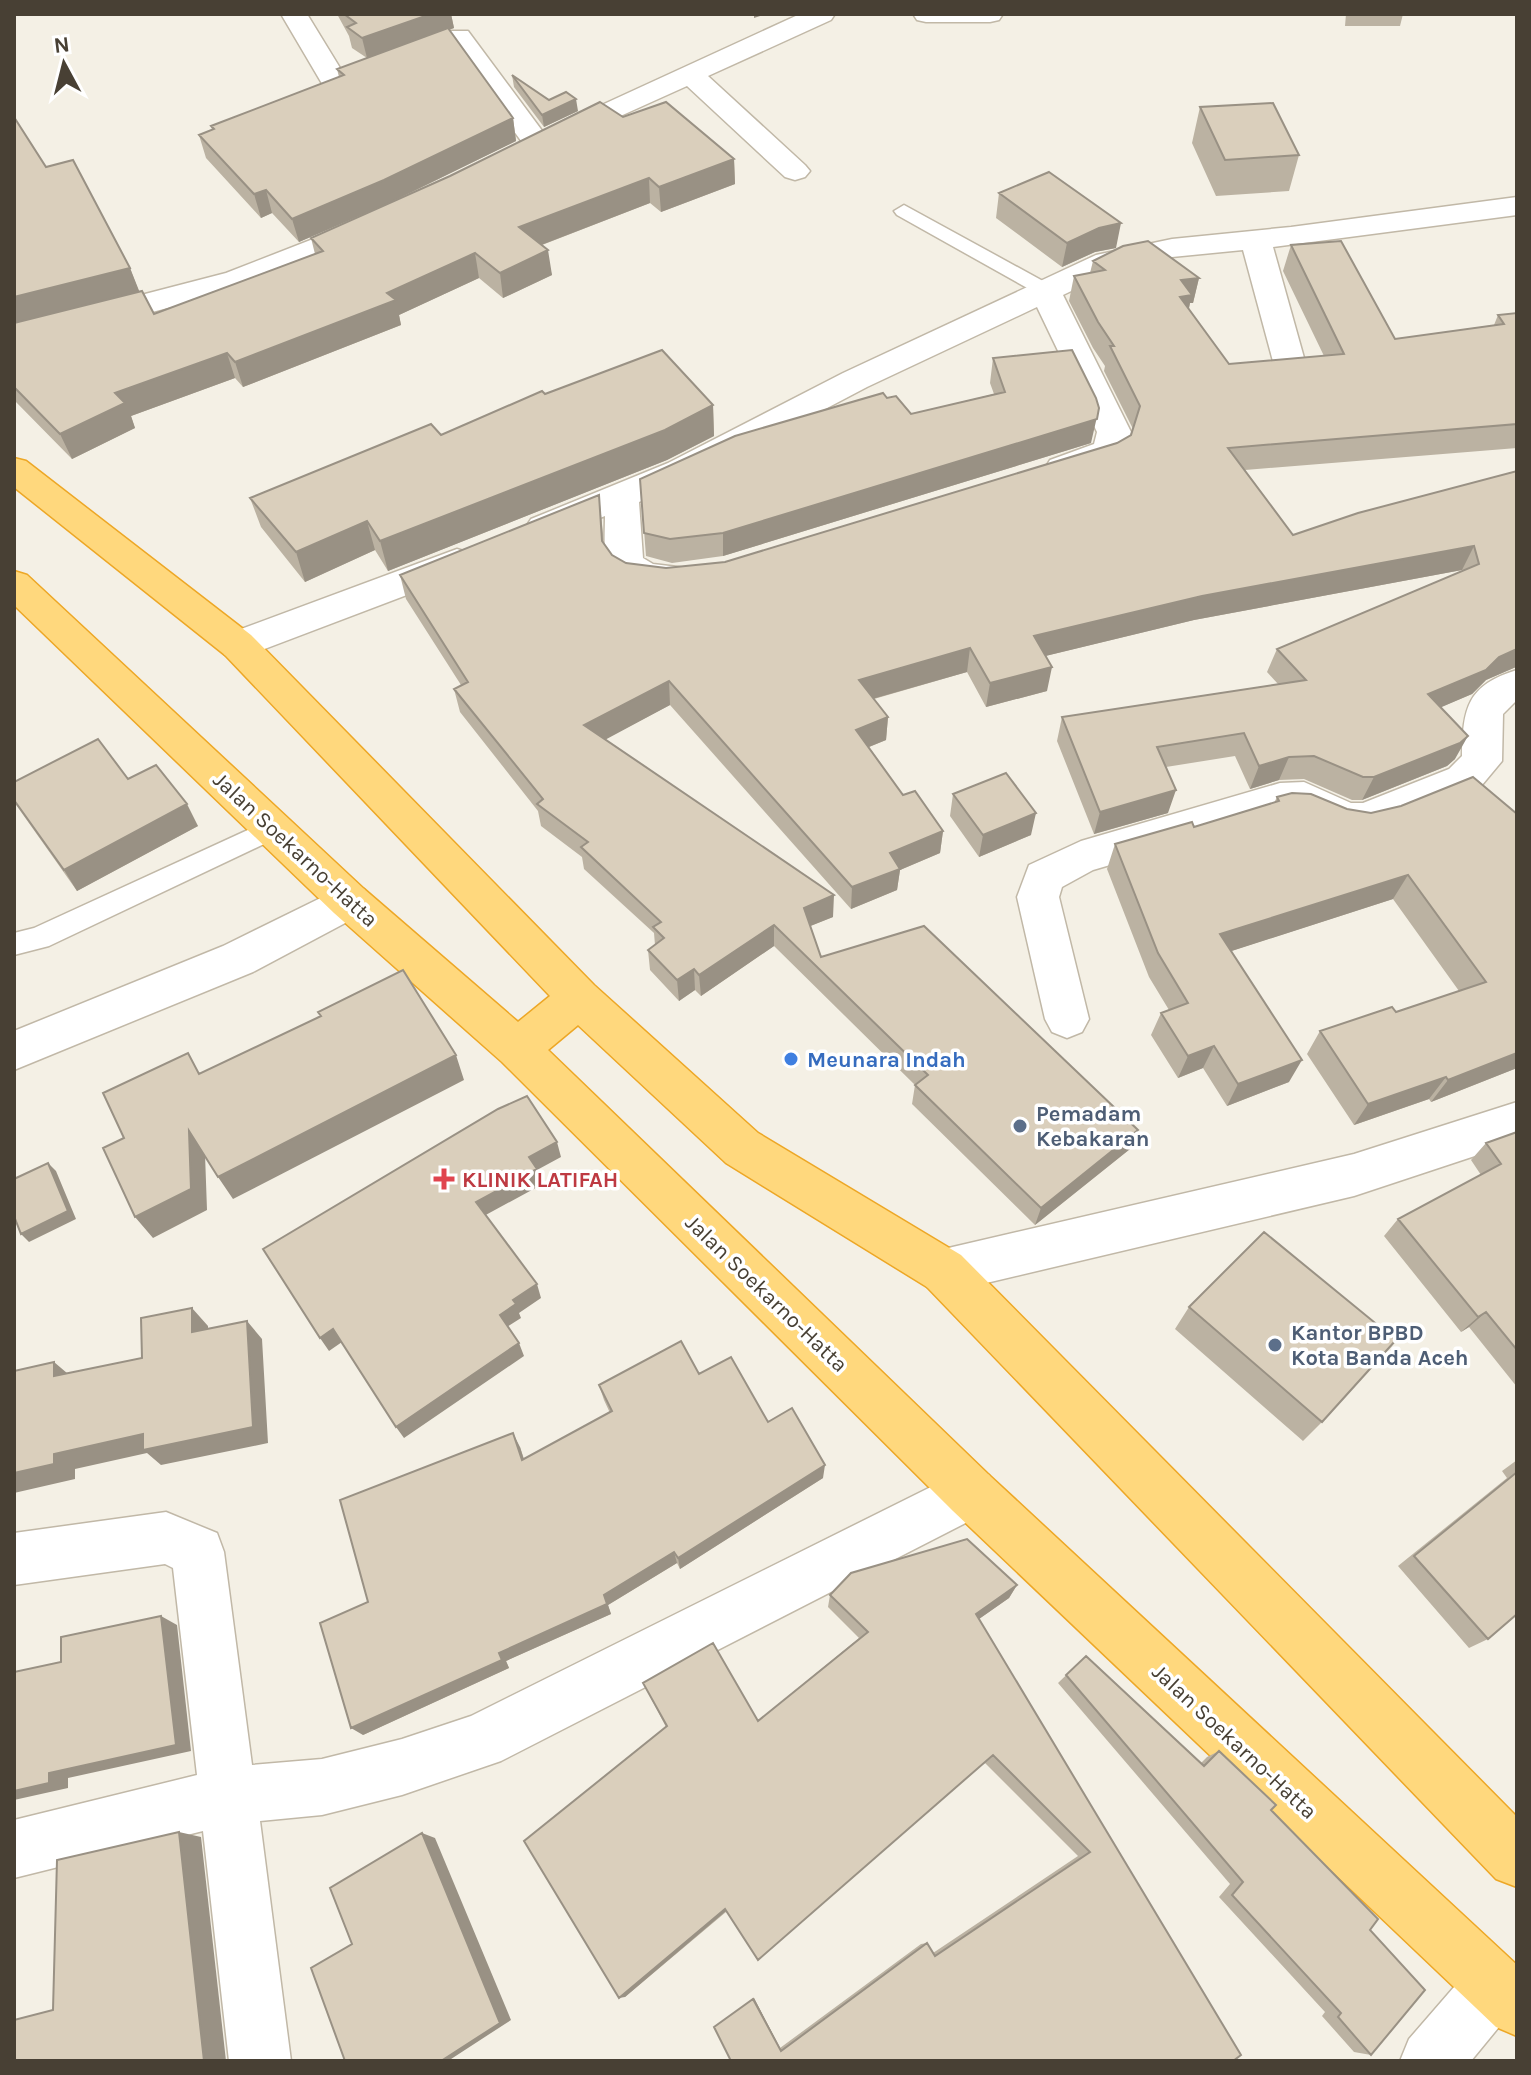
<svg xmlns="http://www.w3.org/2000/svg" width="1531" height="2075" viewBox="0 0 1531 2075" font-family="Karla,sans-serif">
<style>
.lines{fill:none;stroke-linecap:round;stroke-linejoin:round}
.service-casing{stroke:#c1b8a7;stroke-width:3}
.minor-casing{stroke:#c1b8a7;stroke-width:3}
.trunk-casing{stroke:#eda726;stroke-width:3}
.service{fill:#fff;fill-rule:evenodd}
.minor{fill:#fff;fill-rule:evenodd}
.trunk{fill:#ffd87d;fill-rule:evenodd}
.wall{fill:#bbb2a2}
.shaded-wall{fill:#999184}
.building{fill:#dacfbc;stroke:#999184;stroke-width:2}
.shop-dot{fill:#3f7fe0;stroke:#fff;stroke-width:3}
.service-dot{fill:#5c6f8a;stroke:#fff;stroke-width:3}
.health-dot{fill:#e0444e;stroke:#fff;stroke-width:3}
.labels{text-anchor:middle;stroke-width:7;stroke-linejoin:round;paint-order:stroke}
.street-label{font-size:22px;fill:#484034;stroke:#fff}
.shop-label{font-size:22px;font-weight:bold;fill:#366cbe;stroke:#fff;text-anchor:start}
.service-label{font-size:22px;font-weight:bold;fill:#4e5e75;stroke:#fff;text-anchor:start}
.health-label{font-size:22px;font-weight:bold;fill:#be3a42;stroke:#fff;text-anchor:start}
</style>
<rect width="100%" height="100%" fill="#f4f0e5"/>
<g class="lines">
<defs>
<path id="service" d="M904,205l148,81 3,4 -3,4h-14l-141,-79 -3,-4z
M274,818l9,3 4,7 -4,7 -234,111 -35,9v-22l20,-5z"/>
<path id="minor" d="M281,14h26l41,67 -4,6 -10,2 -10,-2z
M800,14h35l-4,6 -123,56 97,89 5,6 -5,6 -10,3 -10,-3 -98,-91 -122,55 -14,2 -4,6 -10,3 -10,-3 -74,-101 -43,16h-20l-4,-6 4,-6 58,-21h20l75,101z
M913,14h90l-4,6 -9,2h-64l-9,-2z
M1517,197v18l-244,32 33,118 -4,7 -12,3 -12,-3 -4,-7 -31,-115 -71,7 -55,12 -54,26 68,137 -9,27c-22,8 -49,24 -72,17l-5,-8 5,-8 44,-16 3,-12 -60,-125 -170,80 -175,92 -53,23 4,56 10,6 41,5 5,9 -5,9c-21,6 -76,4 -86,-21 -5,-14 -3,-35 -3,-50l-62,24 -12,-3 -6,-9 6,-9 137,-56 175,-90 253,-118 76,-16 119,-12z
M367,218l11,3 4,6 -4,6 -130,54 -234,61v-20l212,-55z
M457,549l13,4 5,9 -5,9 -232,88 -13,-4 -6,-10 6,-10z
M1517,670v30l-14,14 -1,47 -25,30 -111,44h-20l-47,-21 -19,1 -187,55 -31,17 -3,10 30,122 -7,13 -15,6 -15,-6 -7,-13 -28,-122 12,-32 52,-24 199,-58 24,-1 47,21h12l86,-34 13,-13c1,-48 5,-71 55,-86z
M349,884l15,5 6,12 -6,12 -111,59 -239,98v-39l209,-85z
M1517,1102v40l-163,54 -410,97 -17,-6 -7,-16 7,-16 17,-6 410,-95z
M971,1467l18,8 8,18 -8,18 -488,250 -99,34 -80,20 -62,6 31,240h-62l-26,-230 -189,47v-58l183,-45 -24,-207 -8,-4 -151,21v-52l152,-21 51,21 7,19 28,213 70,-6 80,-20 69,-23z
M1495,1955l21,9 1,41 -46,56h-71l9,-22 65,-75z"/>
<path id="trunk" d="M14,458l12,3 225,174 343,350 164,148 203,122 556,562v70l-21,-8 -569,-592 -201,-124 -148,-138 -30,25 441,425 528,490v71l-21,-9 -543,-516 -451,-449 -168,-149 -320,-308v-34l13,4 337,314 154,133 32,-26 -325,-341 -211,-168z"/>
</defs>
<use href="#service" class="service-casing"/>
<use href="#minor" class="minor-casing"/>
<use href="#trunk" class="trunk-casing"/>
<use href="#service" class="service"/>
<use href="#minor" class="minor"/>
<use href="#trunk" class="trunk"/>
</g>
<path class="wall" d="M337,14h114l3,14 -5,2 64,88 3,23 -124,61 231,-85 111,42 1,25 -74,28 -11,-9 -108,42 10,30 -49,23 -24,-20 -80,37 2,10 -158,62 -8,-9 -104,38 4,12 -63,31 -58,-59v-283l32,50 84,101 9,24 15,22 161,-60 -4,-16 62,-28 -74,32 -27,-29 -11,5 -55,-60 -7,-23 13,-5 -1,-4 128,-49 -2,-8 30,-11 -15,-10 -3,-12z
M1346,14h57l-3,12h-55z
M512,75l37,25 29,11 -34,16 -30,-40z
M1200,107l99,48 -10,36 -73,5 -24,-53z
M999,193l117,55 -21,4 -33,15 -66,-49z
M1291,245l104,94 99,-14 4,-10 19,-2v135l-272,22 48,65 224,-64v197l-1,-1 -30,13 -14,14 -31,13 14,52 -8,7 -85,34h-10l-48,-21 -25,1 -29,9 -15,-33 -69,11 2,46 -74,21 -37,-93 5,-24 216,-33 -11,-12 10,-23 185,-77v-2l-268,50 -149,36 2,35 -61,16 -19,-35 -93,27 14,18 -2,23 -17,7 34,48 40,36 -3,22 -40,17 -3,20 -46,19 -181,-204 -65,34 228,178 -23,9 11,31 309,192 -95,76 -123,-121 3,-19 -141,-139 -73,50 -6,-6 -16,11 -29,-31 -2,-20 7,-5 -1,-12 -70,-64 -2,-12 -41,-31 -3,-15 -78,-99 -6,-23 7,-4 -55,-86 -6,-24 199,-80 5,48 8,12 14,8 40,5 59,-6 392,-119 14,-8 2,-6 -29,-58 1,-5 -12,-18 -24,-47 5,-25 16,-3 3,-12 106,17 -6,25h-3l-1,6 40,55 95,-8 -41,-85z
M993,358l98,85 -368,113 -51,7 -26,-7 -6,-77 247,-81 24,16 83,-20 -4,-11z
M545,394l168,11 1,31 -47,24 -279,111 -13,-21 -70,32 -44,-55 -11,-29 191,-63z
M128,779l70,47 -121,65 -63,-89v-20z
M953,794l78,41 -52,22 -29,-41z
M1277,797l94,16 146,1v254l-86,34 -2,-3 -75,26 -47,-71 13,-23 76,-19 63,-21 -66,-92 -162,52 58,131 -62,24 -24,-38 -25,10 -27,-43 10,-22 8,-3 -20,-33 -42,-108 8,-25 79,-17 80,-24z
M1517,1132v255l-48,-60 -8,5 -77,-96 14,-17 83,-44 -10,-15 15,-17z
M1189,1307l133,115 -19,19 -128,-112z
M699,1374l69,48 55,56 -143,91 -3,-6 -69,42 3,9 -105,47 3,7 -146,67 157,-288 4,12 86,-46 -6,-13 -5,-15z
M1517,1460v154l-29,25 -19,9 -71,-82 109,-88 -5,-7z
M1017,1585l-8,13 -30,21 262,436 -510,6 -17,-34 40,-29 26,50 141,-104 6,-1 6,10 145,-97 -93,-93 -259,149 -101,85 41,-270 -23,-44 115,38 101,-83 -31,-31 2,-12z
M1086,1656l115,107 6,-6 12,-6 52,59 99,120 1,125 -17,-3 -32,-36 3,-4 -106,-115 11,-13 -172,-201z"/>
<path class="shaded-wall" d="M431,14h20l3,14 -87,30 -5,-20z
M754,14h12l-12,4z
M576,99l2,12 -34,16 -2,-12z
M513,118l3,23 -127,62 -90,39 -7,-23z
M734,159l1,25 -74,28 -2,-25z
M649,178l1,25 -127,49 -4,-25z
M266,190l6,23 -11,5 -7,-24z
M1121,223l-5,25 -21,4 -33,15 5,-24 32,-15z
M548,250l4,25 -49,23 -3,-25z
M475,253l4,25 -80,37 2,10 -158,62 -8,-25z
M130,268l10,25 -126,32v-28z
M1199,278l-6,25h-3l-4,17 -12,3 7,-43z
M227,353l8,25 -104,38 4,12 -63,31 -12,-25 55,-41z
M713,405l1,31 -47,24 -279,111 -8,-30z
M1099,408l-8,35 -368,113v-23z
M367,521l8,29 -70,32 -9,-30z
M1474,546l-12,24 -268,50 -165,40 5,-24 168,-40z
M970,648l-3,24 -109,31 1,-23z
M1517,649l-1,18 -30,13 -14,14 -56,24 12,-24 71,-37z
M1052,667l-5,24 -61,16 4,-24z
M669,681l1,24 -82,44 -4,-24z
M888,717l-2,23 -32,13 2,-23z
M1468,736l-13,23 -8,7 -85,34 12,-23z
M1289,757l-10,23 -29,9 9,-23z
M1176,790l-8,23 -74,21 6,-22z
M187,804l11,22 -121,65 -13,-21z
M1036,813l-5,22 -52,22 4,-22z
M943,831l-3,22 -40,17 -3,20 -46,19 1,-22 38,-34z
M1408,875l-15,24 -183,59 10,-24z
M834,895l-1,22 -30,12 1,-21z
M774,925v21l-73,50 -2,-21z
M694,969l1,21 -16,11 -2,-21z
M1214,1046l-11,22 -25,10 10,-22z
M1517,1053v15l-86,34 17,-22z
M456,1055l8,25 -231,119 -15,-22z
M1302,1060l-13,22 -62,24 11,-22z
M1446,1077l-17,22 -75,26 14,-21z
M1138,1130l-8,19 -95,76 6,-17z
M189,1131l16,23 2,56 -54,28 -18,-21z
M557,1142l4,15 -24,13 4,15 -59,32 -6,-15 53,-45z
M48,1163l8,8 20,48 -47,23 -8,-8z
M537,1284l4,14 -22,15 2,5 -16,10 -5,-13 13,-15z
M192,1308l16,18v23l-16,-17z
M1486,1312l-17,15 -8,5 17,-15z
M247,1321l15,18 6,104 -107,22 -14,-12 -72,16v10l-61,14v-20l40,-19z
M333,1329l9,13 -13,9 -9,-13z
M519,1343l5,13 -120,82 -8,-11z
M54,1362l20,17 -20,-3z
M513,1433l7,14 8,26 -6,-13z
M825,1465l-2,13 -143,91 -2,-11z
M674,1552l3,11 -69,42 3,9 -105,47 3,7 -146,67 -12,-7 148,-75 105,-58z
M1017,1585l-8,13 -40,28 7,-12z
M161,1616l16,9 14,126 -123,27v10l-54,12v-9l35,-18z
M179,1832l22,5 25,224h-22z
M422,1833l13,5 76,182 -63,41h-7z
M725,1909l1,2 -101,86 -6,1z
M754,1998l26,50 1,3 -28,-52z"/>
<path class="building" d="M344,14h87l-69,24 -15,-11 9,-4z
M448,28l65,90 -129,62 -92,39 -26,-29 -12,4 -55,-59 15,-6 -3,-3 133,-51 -7,-6z
M512,75l37,25 17,-8 10,7 -34,16z
M600,102l23,15 43,-15 68,57 -75,28 -10,-9 -130,49 29,23 -48,23 -25,-20 -88,40 9,7 -161,62 -8,-9 -112,40 10,10 -65,31 -46,-47v-64l128,-32 12,23 169,-63 -12,-13 139,-62z
M1273,103l26,52 -74,5 -25,-53z
M14,117l32,50 27,-7 57,108 -116,29z
M1049,172l72,51 -22,5 -32,15 -68,-50z
M1148,241l51,37 -18,2 11,15 -12,2 49,67 115,-10 -53,-109 50,-4 54,98 109,-15 -6,-9 19,-2v111l-289,24 65,87 65,-22 159,-42v178l-18,8 -13,13 -58,24 40,42 -8,7 -86,34h-11l-49,-21 -25,1 -30,9 -15,-33 -87,14 19,43 -76,22 -38,-95 244,-37 -29,-31 202,-85 -5,-18 -272,50 -168,40 18,31 -62,16 -20,-35 -111,32 29,37 -32,13 47,65 12,-4 28,40 -53,22 10,16 -48,18 -183,-206 -85,44 250,170 -30,13 17,49 103,-31 214,204 -97,78 -126,-123 13,-10 -154,-150 -75,50 -5,-6 -17,11 -29,-30 16,-12 -11,-11 8,-5 -80,-75 7,-5 -51,-38 6,-5 -89,-110 14,-7 -68,-107 199,-80 3,46 10,14 14,8 40,5 59,-6 392,-119 14,-8 9,-29 -30,-60h4l-16,-24 -24,-46 31,-6 -12,-9 30,-15z
M662,350l51,55 -48,25 -285,111 -13,-20 -71,31 -46,-54 181,-74 10,11 101,-44 3,3z
M1072,350l24,48 3,10 -2,11 -374,114 -53,6 -26,-6 -4,-54 95,-43 148,-43 4,5 9,-2 15,18 94,-22 -12,-34z
M98,739l30,40 28,-14 31,39 -123,66 -50,-70v-18z
M1006,773l30,40 -53,22 -30,-41z
M1473,777l44,37v239l-69,27 -2,-3 -78,27 -48,-73 72,-24 4,5 90,-30 -78,-107 -188,59 82,126 -64,24 -24,-38 -26,10 -27,-43 27,-10 -30,-50 -43,-109 77,-22 2,5 85,-26 -2,-4 15,-4 19,1 36,15 24,4 30,-7z
M403,970l53,85 -238,122 -29,-46 2,58 -56,28 -32,-69 21,-10 -21,-45 85,-40 11,21 122,-58 -3,-4z
M527,1096l30,46 -28,15 8,12 -61,33 61,82 -24,16 3,4 -16,11 19,28 -123,84 -63,-98 -13,9 -57,-89 235,-140z
M1517,1132v218l-31,-38 -8,5 -80,-98 103,-55 -15,-21z
M48,1163l20,48 -47,23 -7,-18v-37z
M1264,1232l132,108 -74,82 -133,-115z
M192,1308v24l55,-11 6,106 -110,23v-16l-89,20v10l-40,9v-102l40,-9v14l88,-18 -1,-40z
M681,1341l18,33 32,-17 37,65 24,-14 33,57 -147,93 -4,-6 -70,43 3,9 -108,49 3,7 -151,68 -31,-105 48,-21 -28,-102 173,-67 9,27 90,-49 -13,-26z
M1517,1472v142l-29,25 -74,-83z
M967,1539l50,46 -41,29 265,441 -8,6h-502l-17,-34 39,-28 28,52 146,-108 8,13 155,-104 -97,-97 -235,205 -33,-51 -106,89 -95,-157 143,-115 -24,-43 70,-40 45,78 110,-89 -38,-37 21,-22z
M161,1616l15,129 -127,28v10l-35,8v-119l47,-10v-25z
M1086,1656l118,110 15,-15 57,54 -5,5 107,109 -8,11 55,60 -54,65 -33,-38 3,-4 -109,-118 11,-13 -177,-207z
M179,1832l25,229h-190v-41l39,-10 4,-150z
M422,1833l78,190 -59,38h-96l-34,-93 41,-24 -22,-56z"/>
<circle class="shop-dot" cx="791" cy="1059" r="8"/>
<g class="service-dot">
<circle cx="1020" cy="1126" r="8"/>
<circle cx="1275" cy="1345" r="8"/>
</g>
<path class="health-dot" d="M440 1167h8v8h8v8h-8v8h-8v-8h-8v-8h8z"/>
<g class="labels">
<g class="street-label">
<text transform="translate(296 849) rotate(43)" y="8">Jalan Soekarno-Hatta</text>
<text transform="translate(767 1293) rotate(44)" y="8">Jalan Soekarno-Hatta</text>
<text transform="translate(1235 1741) rotate(43)" y="8">Jalan Soekarno-Hatta</text>
</g>
<g class="shop-label">
<text x="807" y="1067">Meunara Indah</text>
</g>
<g class="service-label">
<text x="1036" y="1121">Pemadam<tspan x="1036" dy="25">Kebakaran</tspan></text>
<text x="1291" y="1340">Kantor BPBD<tspan x="1291" dy="25">Kota Banda Aceh</tspan></text>
</g>
<g class="health-label">
<text x="462" y="1187">KLINIK LATIFAH</text>
</g>
</g>
<rect width="1531" height="2075" fill="none" stroke="#484034" stroke-width="32"/>
<g transform="translate(64 64) rotate(353)" stroke="#ffffff" stroke-width="6" paint-order="stroke">
<path d="M0-6L14 30L0 20L-14 30Z" fill="#484034"/>
<text y="-12" font-size="22" font-weight="bold" text-anchor="middle" fill="#484034">N</text>
</g>
</svg>
